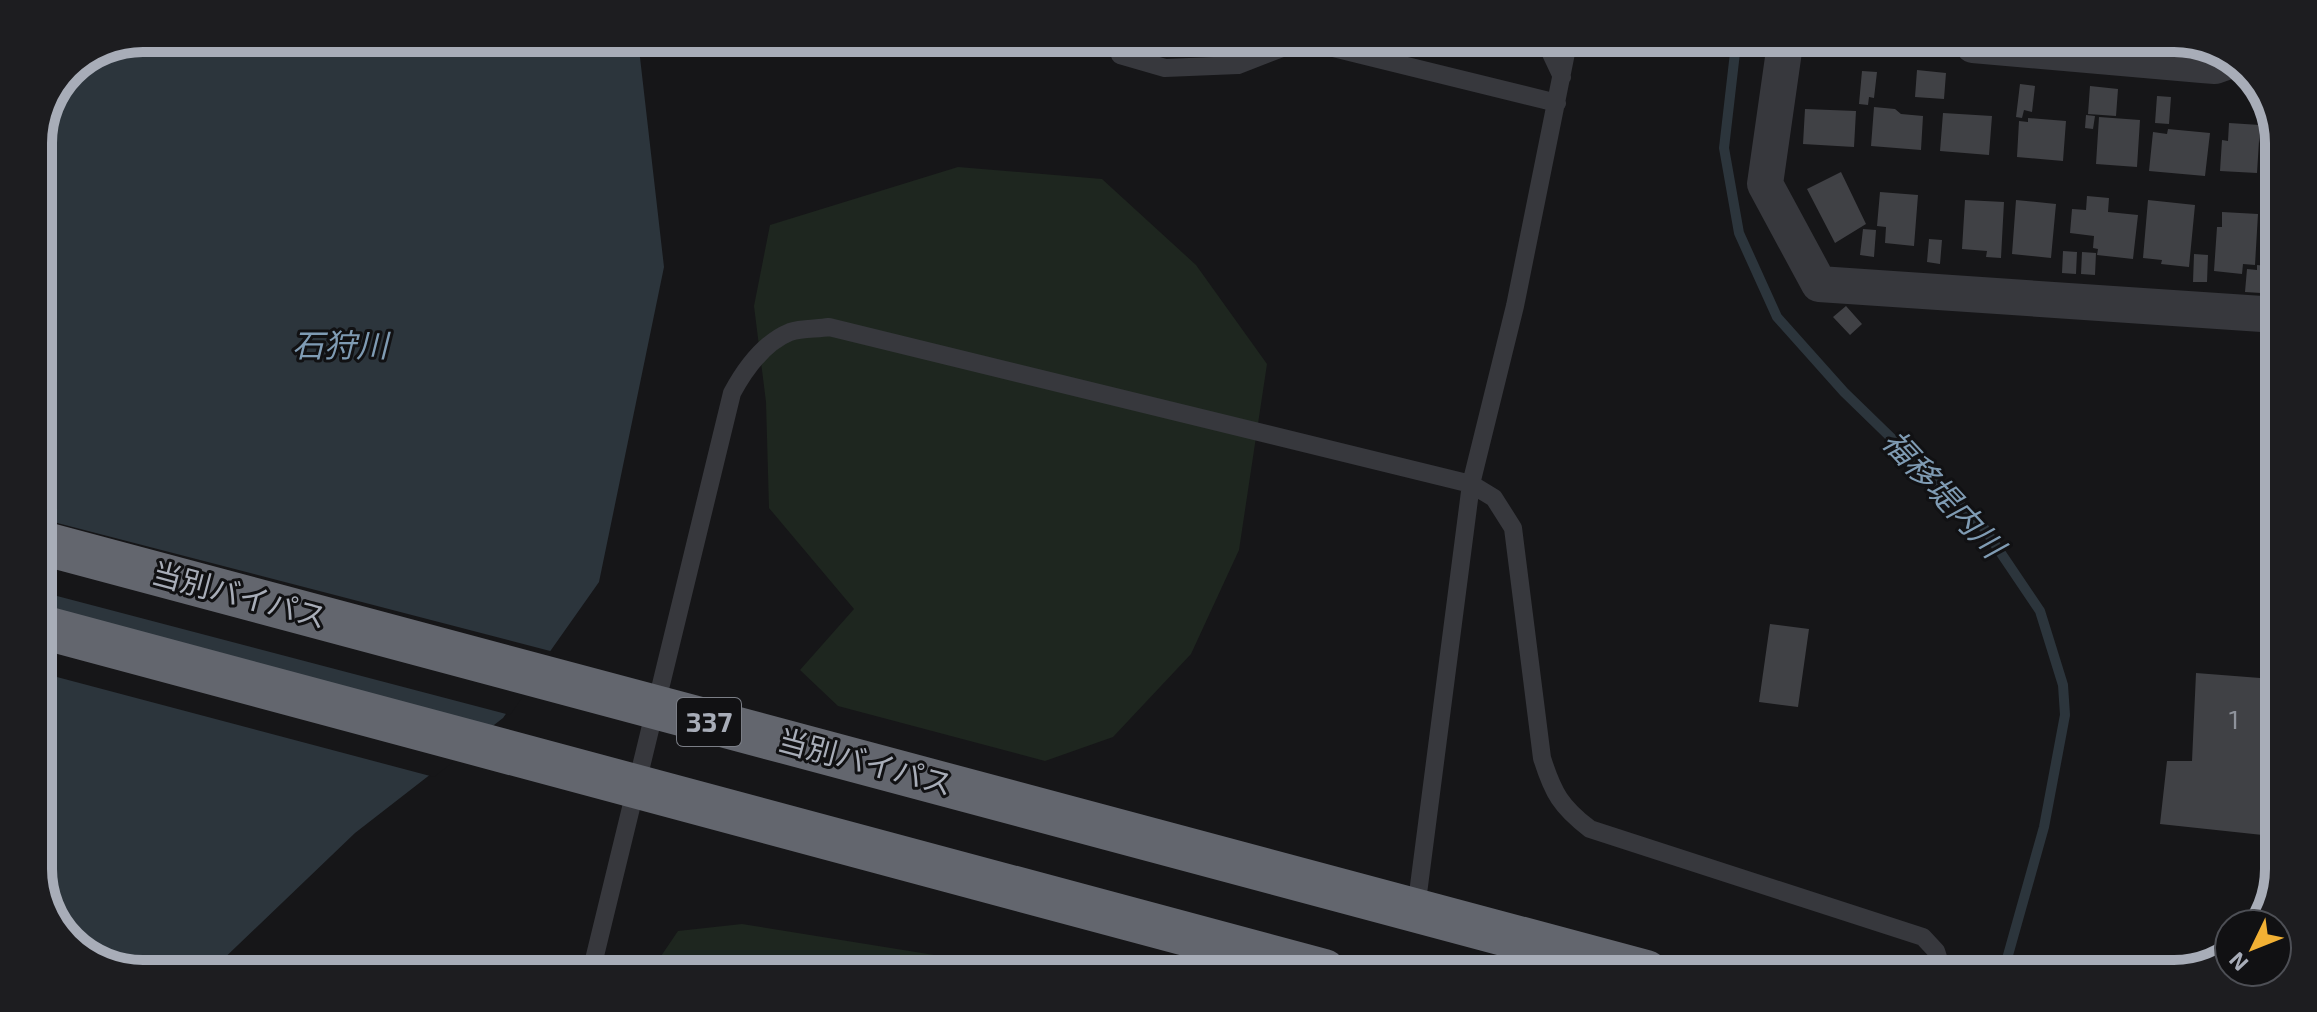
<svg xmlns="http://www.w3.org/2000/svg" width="2317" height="1012" viewBox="0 0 2317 1012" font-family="'Exo 2','Noto Sans JP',sans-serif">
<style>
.green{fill:#1e261f}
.water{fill:#2c353c}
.pier{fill:#161618}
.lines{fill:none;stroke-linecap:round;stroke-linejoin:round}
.stream{stroke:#2c353c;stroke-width:10}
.building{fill:#404145}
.lane{stroke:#37383d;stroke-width:18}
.street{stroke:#37383d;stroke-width:36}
.highway{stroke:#63666e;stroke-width:44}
.labels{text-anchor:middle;stroke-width:6;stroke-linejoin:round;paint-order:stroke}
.number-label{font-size:26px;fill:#8e929b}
.shield{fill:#111113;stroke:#7b7e86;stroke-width:2}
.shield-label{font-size:28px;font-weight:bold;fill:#a8adb8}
.street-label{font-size:30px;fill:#a8adb8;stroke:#111113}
.water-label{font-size:32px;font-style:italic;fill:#7f9bb3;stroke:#111113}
.rim{fill:none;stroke:#a8adb8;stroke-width:10}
</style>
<rect width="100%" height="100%" fill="#161618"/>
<path class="green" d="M958,167l144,12 94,86 71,99 -28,186 -48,104 -78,83 -68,24 -207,-55 -38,-36 54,-61 -85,-101 -3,-106 -12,-96 16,-81z
M742,924l217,35 11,10 -317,-1 25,-37z"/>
<path class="water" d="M143,38l495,2 26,227 -65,315 -96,136 -148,115 -140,134 -112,-1 -44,-33 -21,-56v-741l31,-68z"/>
<path class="pier" d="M38,518l516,134 -44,63 -472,-124z
M38,620l448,116 -52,41 -396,-105z"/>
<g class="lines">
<path class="stream" d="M1736,44l-12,104 15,85 38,84 67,75 140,136 56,83 23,74 2,30 -21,112 -41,146"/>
</g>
<path class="building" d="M1917,70l29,3 -2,26 -29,-2z
M1862,71l15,1 -3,26 -5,-1 -1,8 -9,-1z
M2020,84l15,2 -3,26 -8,-2 -2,8 -6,-1z
M2090,86l28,3 -2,27 -28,-2z
M2157,96l14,1 -2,27 -14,-1z
M1874,107l21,2 6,5 22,2 -2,34 -50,-4z
M1805,109l51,2 -2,36 -51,-3z
M1943,113l49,3 -3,39 -49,-4z
M2086,115l9,1 -2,13 -8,-1z
M2099,117l41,3 -3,47 -41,-3z
M2028,118l38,3 -3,40 -46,-4 2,-36 9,1z
M2229,123l31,2 -3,48 -37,-2 2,-31 6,1z
M2168,129l42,4 -5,43 -56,-5 4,-39 14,2z
M1841,172l25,52 -31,19 -28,-54z
M1880,192l38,3 -4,51 -29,-3 1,-16 -9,-1z
M2087,196l22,2 -1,14 30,3 -5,44 -36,-4 1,-6 -5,-1 1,-12 -24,-3 2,-24 14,1z
M1965,200l39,2 -3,56 -15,-1 1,-6 -25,-2z
M2016,200l40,4 -5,54 -39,-4z
M2148,200l47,5 -6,62 -28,-3 1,-4 -19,-2z
M2266,202h12v26l-14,-1z
M2222,212l36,2 -3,51 -12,-1 -1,10 -28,-3 3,-44h5z
M1863,229l13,1 -2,27 -14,-2z
M1929,239l13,1 -2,24 -13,-2z
M2063,251l14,1 -1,22 -14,-1z
M2267,251l11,1v7h-12z
M2082,252l14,1 -1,22 -14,-1z
M2194,254l14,1 -1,27h-14z
M2257,265l20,2v27l-32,-2 2,-23 10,1z
M1846,306l16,18 -12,11 -17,-18z
M1770,624l39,5 -11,78 -39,-5z
M2196,673l77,6 -1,157 -112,-12 7,-63h25z"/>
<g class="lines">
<path class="lane" d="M1546,43l16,34
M1120,55l45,13 73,-3 44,-17 31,-5 244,60
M1416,909l55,-425 44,-178 53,-263
M592,968l140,-575c13,-24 31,-50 58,-61 11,-4 27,-3 39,-5l642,157 23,14 19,30 29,230c11,35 19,49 48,71l333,108 13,14 7,22"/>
<path class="street" d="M1785,44l-20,140 54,100 458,31
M1973,45l229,20 13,1 17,-6"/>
<path class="highway" d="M38,542l1608,430
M38,626l1286,345"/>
</g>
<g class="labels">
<g class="number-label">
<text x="2234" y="729">1</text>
</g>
<rect class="shield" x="677" y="698" width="64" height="48" rx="6"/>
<g class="shield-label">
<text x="709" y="732">337</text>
</g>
<g class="street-label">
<text transform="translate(239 596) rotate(15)" y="10">当別バイパス</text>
<text transform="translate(865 763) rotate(15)" y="10">当別バイパス</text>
</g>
<g class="water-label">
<text x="340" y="357">石狩川</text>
<text transform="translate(1943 494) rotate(47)" y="11">福移堤内川</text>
</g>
</g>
<path d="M0 0H2317V1012H0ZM143 52H2174A91 91 0 0 1 2265 143V869A91 91 0 0 1 2174 960H143A91 91 0 0 1 52 869V143A91 91 0 0 1 143 52Z" fill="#1d1d20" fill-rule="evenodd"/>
<path class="rim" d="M143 52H2174A91 91 0 0 1 2265 143V869A91 91 0 0 1 2174 960H143A91 91 0 0 1 52 869V143A91 91 0 0 1 143 52Z"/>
<g transform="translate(2253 948) rotate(227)"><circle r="38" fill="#111113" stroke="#4d4f55" stroke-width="2"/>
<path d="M0-6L14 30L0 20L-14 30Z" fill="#f2b134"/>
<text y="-12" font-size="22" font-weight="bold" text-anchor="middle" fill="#a8adb8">N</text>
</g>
</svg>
